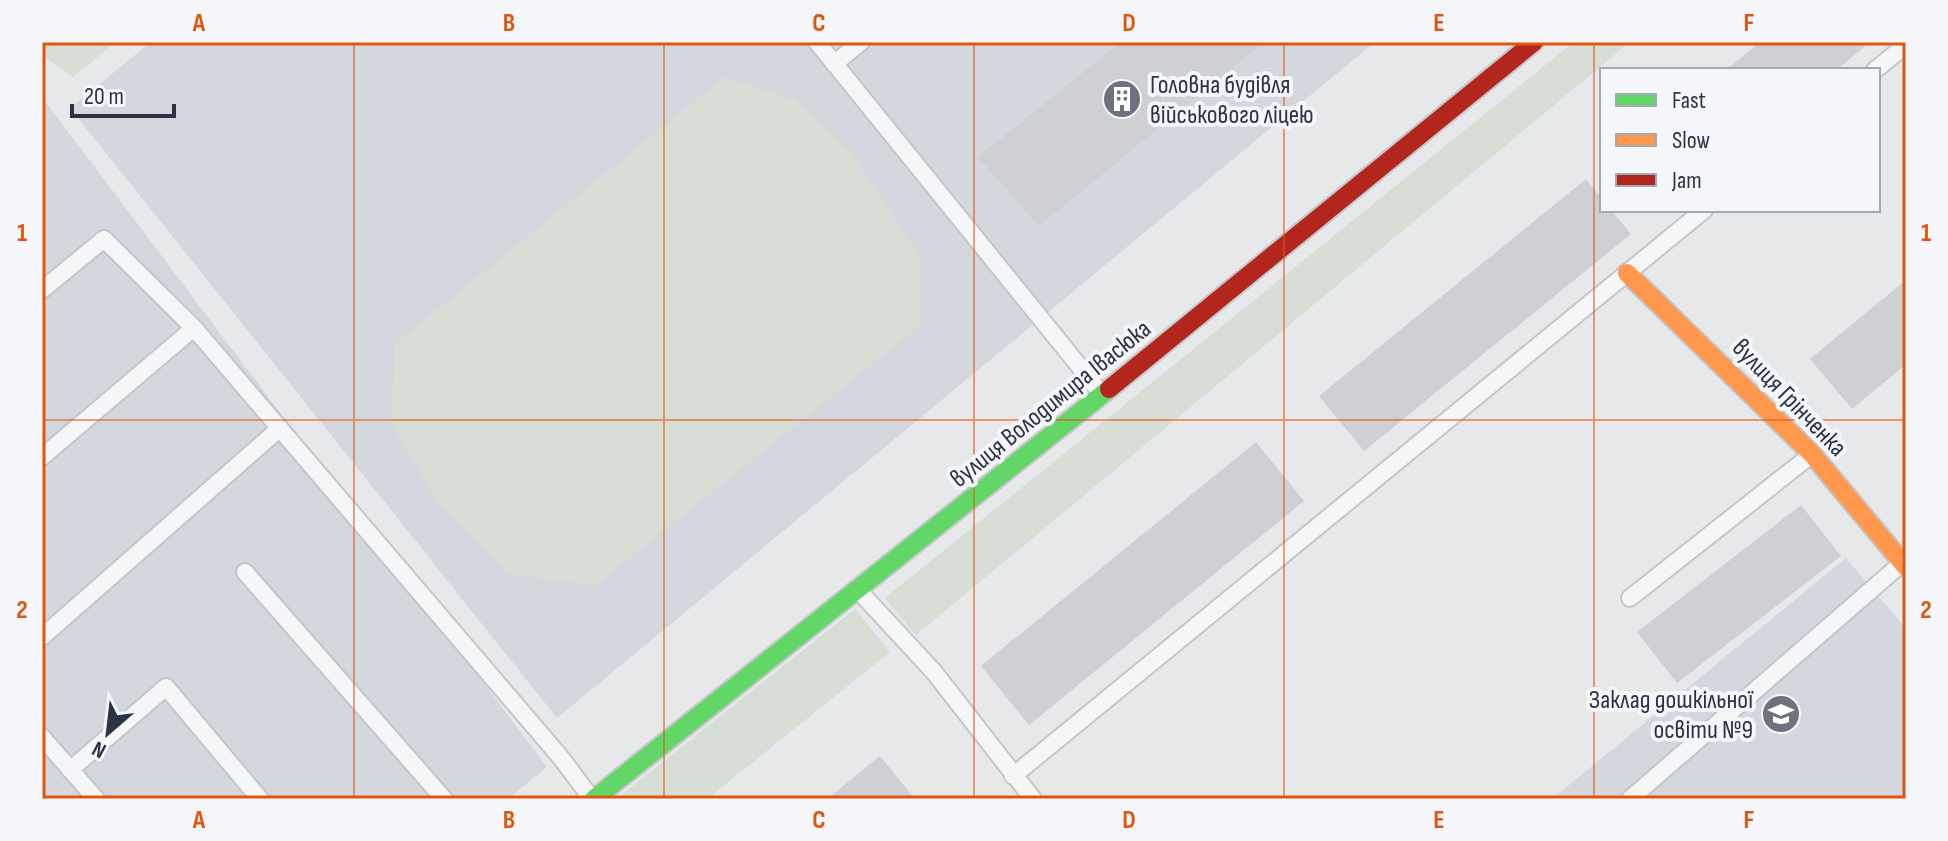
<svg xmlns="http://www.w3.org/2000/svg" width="1948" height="841" viewBox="0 0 1948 841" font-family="'Sofia Sans Condensed',sans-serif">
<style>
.built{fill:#d4d7dd}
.green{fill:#d6ded6}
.building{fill:#ced0d3}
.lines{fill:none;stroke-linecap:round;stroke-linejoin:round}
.lane-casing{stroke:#c4c6c8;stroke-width:20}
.fast-casing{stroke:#c4c6c8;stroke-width:22}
.slow-casing{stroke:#c4c6c8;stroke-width:22}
.jam-casing{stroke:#c4c6c8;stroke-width:22}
.lane{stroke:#f5f6f7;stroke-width:16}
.fast{stroke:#63d668;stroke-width:18}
.slow{stroke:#ff974d;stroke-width:18}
.jam{stroke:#b3261e;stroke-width:18}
.grid{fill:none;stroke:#df570f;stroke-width:2;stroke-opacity:0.55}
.labels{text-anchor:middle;stroke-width:8;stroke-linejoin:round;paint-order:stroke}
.poi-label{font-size:26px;fill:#2b3445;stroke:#f4f6f9;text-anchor:start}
.street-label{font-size:26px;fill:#2b3445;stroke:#f4f6f9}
.neatline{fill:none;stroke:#df570f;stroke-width:3}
.grid-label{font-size:26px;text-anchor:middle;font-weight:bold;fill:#df570f}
</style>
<rect width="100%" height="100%" fill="#e6e8ea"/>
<path class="built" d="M151,42h1224l-818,676 -487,-610z
M42,97l505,670 -39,32h-466z
M1846,558l60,71v170h-354z"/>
<path class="green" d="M42,42h74l-43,35 -31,-22z
M1574,42h56l-714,593 -31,-37z
M724,77l71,23 58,54 67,103v69l-325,260 -87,-12 -69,-70 -48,-80 4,-80z
M855,609l35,43 -183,147h-91z"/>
<path class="building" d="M1121,42h143l-225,184 -61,-69z
M1760,42h110l-34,28h-110z
M1586,179l16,20v11h9l20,24 -267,217 -45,-55z
M1906,280v84l-54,45 -42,-50z
M1256,442l48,59 -275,224 -48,-59z
M1801,505l40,51 -164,127 -40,-51z
M880,756l35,43h-88z"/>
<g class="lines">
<defs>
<path id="lane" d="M817,42l284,351
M834,64l27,-22
M1875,70l31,-25
M42,290l62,-51 90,89 368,431 29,39
M42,457l152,-129
M245,572l199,227
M859,591l75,81 99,127
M1630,598l181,-143
M42,637l238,-209
M42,737l54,62
M70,770l96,-83 94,112
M1013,776l691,-566
M1630,799l271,-235"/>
<path id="fast" d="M594,799l515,-410"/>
<path id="slow" d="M1627,273l185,181 94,113"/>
<path id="jam" d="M1109,389l425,-347"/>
</defs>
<use href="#lane" class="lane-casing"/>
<use href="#fast" class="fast-casing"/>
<use href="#slow" class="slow-casing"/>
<use href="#jam" class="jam-casing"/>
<use href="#lane" class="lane"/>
<use href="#fast" class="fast"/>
<use href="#slow" class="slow"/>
<use href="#jam" class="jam"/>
</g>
<path class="grid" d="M354,42v757M664,42v757M974,42v757M1284,42v757M1594,42v757M42,420h1864"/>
<defs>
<symbol id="building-disc" viewBox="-11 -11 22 22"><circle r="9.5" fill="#6c737f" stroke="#f4f6f9"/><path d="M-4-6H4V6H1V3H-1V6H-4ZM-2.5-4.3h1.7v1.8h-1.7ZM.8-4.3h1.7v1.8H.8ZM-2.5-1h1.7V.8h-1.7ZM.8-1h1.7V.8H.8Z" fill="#fff"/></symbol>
<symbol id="school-disc" viewBox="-11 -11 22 22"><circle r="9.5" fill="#6c737f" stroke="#f4f6f9"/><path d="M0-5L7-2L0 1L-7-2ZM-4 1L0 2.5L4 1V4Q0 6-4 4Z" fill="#fff"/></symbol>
</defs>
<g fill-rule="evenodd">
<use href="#building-disc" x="1100" y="77" width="44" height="44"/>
<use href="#school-disc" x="1759" y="692" width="44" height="44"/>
</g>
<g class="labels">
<g class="poi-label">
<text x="1150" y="93">Головна будівля<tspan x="1150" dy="30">військового ліцею</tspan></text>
<text x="1753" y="708" text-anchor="end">Заклад дошкільної<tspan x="1753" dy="30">освіти №9</tspan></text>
</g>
<g class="street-label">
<text transform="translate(1790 397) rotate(46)" y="9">вулиця Грінченка</text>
<text transform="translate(1050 403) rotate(-39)" y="9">вулиця Володимира Івасюка</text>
</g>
</g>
<rect width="1948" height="841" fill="none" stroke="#f4f6f9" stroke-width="88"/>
<rect x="1600" y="68" width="280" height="144" fill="#f4f6f9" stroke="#a4a8b1" stroke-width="2"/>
<rect x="1616" y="94" width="40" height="12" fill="#63d668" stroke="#a4a8b1" stroke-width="2"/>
<text x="1672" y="108" font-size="24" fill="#2b3445">Fast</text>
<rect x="1616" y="134" width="40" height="12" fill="#ff974d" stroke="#a4a8b1" stroke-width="2"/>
<text x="1672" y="148" font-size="24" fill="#2b3445">Slow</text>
<rect x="1616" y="174" width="40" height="12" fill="#b3261e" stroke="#a4a8b1" stroke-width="2"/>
<text x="1672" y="188" font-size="24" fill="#2b3445">Jam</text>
<g transform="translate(108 733) rotate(208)" stroke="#f4f6f9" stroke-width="6" paint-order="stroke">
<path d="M0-6L14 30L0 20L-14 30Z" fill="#2b3445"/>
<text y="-12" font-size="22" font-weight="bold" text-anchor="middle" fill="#2b3445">N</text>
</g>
<path d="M72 104v12h102v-12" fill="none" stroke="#2b3445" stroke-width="4"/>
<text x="84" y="104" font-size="24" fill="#2b3445" stroke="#f4f6f9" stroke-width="6" paint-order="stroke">20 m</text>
<rect x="44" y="44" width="1860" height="753" class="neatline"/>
<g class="grid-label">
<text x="199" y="31">A</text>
<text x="509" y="31">B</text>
<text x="819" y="31">C</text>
<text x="1129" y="31">D</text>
<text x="1439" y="31">E</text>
<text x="1749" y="31">F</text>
<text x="22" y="241">1</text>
<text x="1926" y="241">1</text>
<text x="22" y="618">2</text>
<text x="1926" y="618">2</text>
<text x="199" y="828">A</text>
<text x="509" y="828">B</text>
<text x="819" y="828">C</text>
<text x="1129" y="828">D</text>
<text x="1439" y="828">E</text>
<text x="1749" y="828">F</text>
</g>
</svg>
